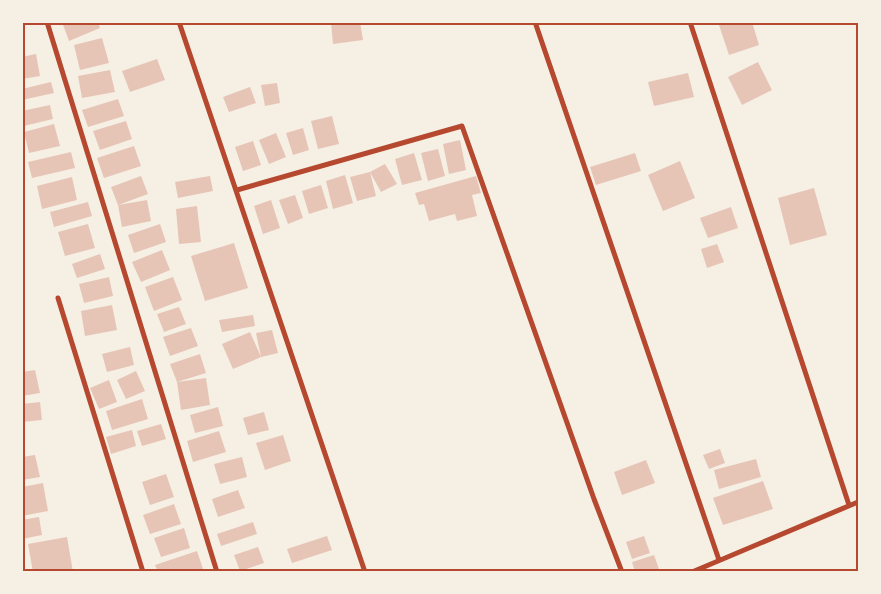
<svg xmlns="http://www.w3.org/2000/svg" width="881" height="594" viewBox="0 0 881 594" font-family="Arial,sans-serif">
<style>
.building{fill:#e6c5b7}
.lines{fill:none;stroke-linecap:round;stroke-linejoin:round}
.minor{stroke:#b5482f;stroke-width:5}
.neatline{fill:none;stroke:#b5482f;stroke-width:2}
</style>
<rect width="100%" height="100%" fill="#f6efe4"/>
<path class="building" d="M62,22h36l2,6 -31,13z
M331,22h29l3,18 -30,4z
M718,22h34l7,23 -30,10z
M102,38l7,25 -29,7 -6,-25z
M36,54l4,22 -18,3v-22z
M157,59l8,21 -35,12 -8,-21z
M758,62l14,28 -30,15 -14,-28z
M110,70l5,22 -33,6 -4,-22z
M688,73l6,24 -40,9 -6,-24z
M51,82l3,11 -32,7v-11z
M277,83l3,20 -15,3 -4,-21z
M250,87l6,16 -27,9 -6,-15z
M118,99l6,17 -36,11 -6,-17z
M50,105l3,14 -29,7 -2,-15z
M332,116l7,28 -21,5 -7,-28z
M126,121l6,18 -32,11 -7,-19z
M54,124l6,22 -31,7 -5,-21z
M303,128l6,22 -16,5 -7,-22z
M276,133l10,24 -17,7 -10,-24z
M460,140l6,30 -17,4 -6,-30z
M253,141l8,24 -18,6 -8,-24z
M134,146l7,20 -37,12 -7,-20z
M438,149l7,27 -17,5 -7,-28z
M71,152l4,16 -43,10 -4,-16z
M414,153l8,27 -20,5 -7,-26z
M635,153l6,18 -45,14 -6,-18z
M680,161l15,37 -32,13 -15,-36z
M385,164l12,20 -16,8 -11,-20z
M370,172l6,24 -19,5 -7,-24z
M345,175l8,28 -20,6 -7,-28z
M141,176l7,18 -30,11 -7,-18z
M210,176l3,15 -35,7 -3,-16z
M476,176l5,17 -9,2 5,21 -20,5 -2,-7 -26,7 -5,-17 -5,1 -4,-12z
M72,177l5,23 -35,9 -5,-23z
M321,185l7,23 -19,6 -7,-23z
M814,188l13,47 -37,10 -12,-47z
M295,195l8,23 -15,6 -9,-24z
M147,200l4,21 -29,6 -4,-22z
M271,200l9,28 -17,6 -9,-28z
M88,202l4,14 -38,11 -4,-15z
M197,206l4,36 -22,2 -3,-35z
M731,207l7,21 -30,10 -8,-20z
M88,224l7,24 -30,8 -7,-24z
M160,224l6,18 -32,11 -6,-18z
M234,243l14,45 -43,13 -14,-45z
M717,244l7,18 -17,6 -6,-19z
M162,250l8,20 -29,12 -9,-20z
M100,254l5,15 -28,9 -5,-14z
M109,277l4,19 -29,7 -5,-19z
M173,277l9,23 -28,11 -9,-24z
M112,305l5,25 -32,6 -4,-25z
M179,307l7,17 -22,8 -7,-18z
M253,315l2,11 -33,6 -3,-12z
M191,328l7,18 -28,10 -7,-19z
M272,330l6,23 -17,4 -5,-24z
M250,332l11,25 -28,12 -11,-25z
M130,347l4,18 -27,7 -5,-18z
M200,354l6,19 -29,9 -7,-18z
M35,370l5,23 -18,3v-24z
M136,371l9,20 -19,8 -9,-19z
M206,378l4,27 -29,5 -4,-28z
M109,380l8,22 -18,7 -9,-21z
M142,399l6,20 -36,11 -6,-19z
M40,402l2,18 -20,2v-18z
M218,407l5,19 -28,7 -5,-18z
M264,412l5,18 -21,5 -5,-17z
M161,424l5,15 -24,7 -5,-15z
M132,430l4,16 -25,8 -5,-17z
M219,431l7,21 -33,10 -6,-21z
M283,435l8,26 -26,9 -9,-27z
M720,449l5,14 -16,6 -6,-14z
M35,455l5,22 -18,3v-23z
M242,457l5,20 -27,7 -6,-20z
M756,459l5,18 -42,12 -5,-19z
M646,460l9,23 -33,12 -8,-23z
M166,474l8,23 -24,8 -8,-23z
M763,481l10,28 -50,16 -10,-27z
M43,483l5,28 -26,5v-29z
M238,490l7,18 -27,9 -6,-18z
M174,504l7,20 -31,10 -7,-19z
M39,517l3,18 -20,4v-19z
M253,522l4,12 -36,12 -4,-12z
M184,528l6,20 -29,9 -7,-19z
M327,536l5,14 -40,13 -5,-14z
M644,536l6,17 -18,6 -6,-17z
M67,537l6,35h-40l-5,-28z
M258,547l6,16 -24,8 -6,-16z
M197,551l7,21h-46l-3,-7z
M654,555l6,17h-25l-3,-10z"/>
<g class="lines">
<path class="minor" d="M47,22l170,550
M179,22l186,550
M535,22l184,538
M690,22l159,483
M237,190l225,-64 132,373 28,73
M58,298l85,274
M692,572l166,-70"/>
</g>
<rect width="881" height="594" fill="none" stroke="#f6efe4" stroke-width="48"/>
<rect x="24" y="24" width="833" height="546" class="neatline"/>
</svg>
